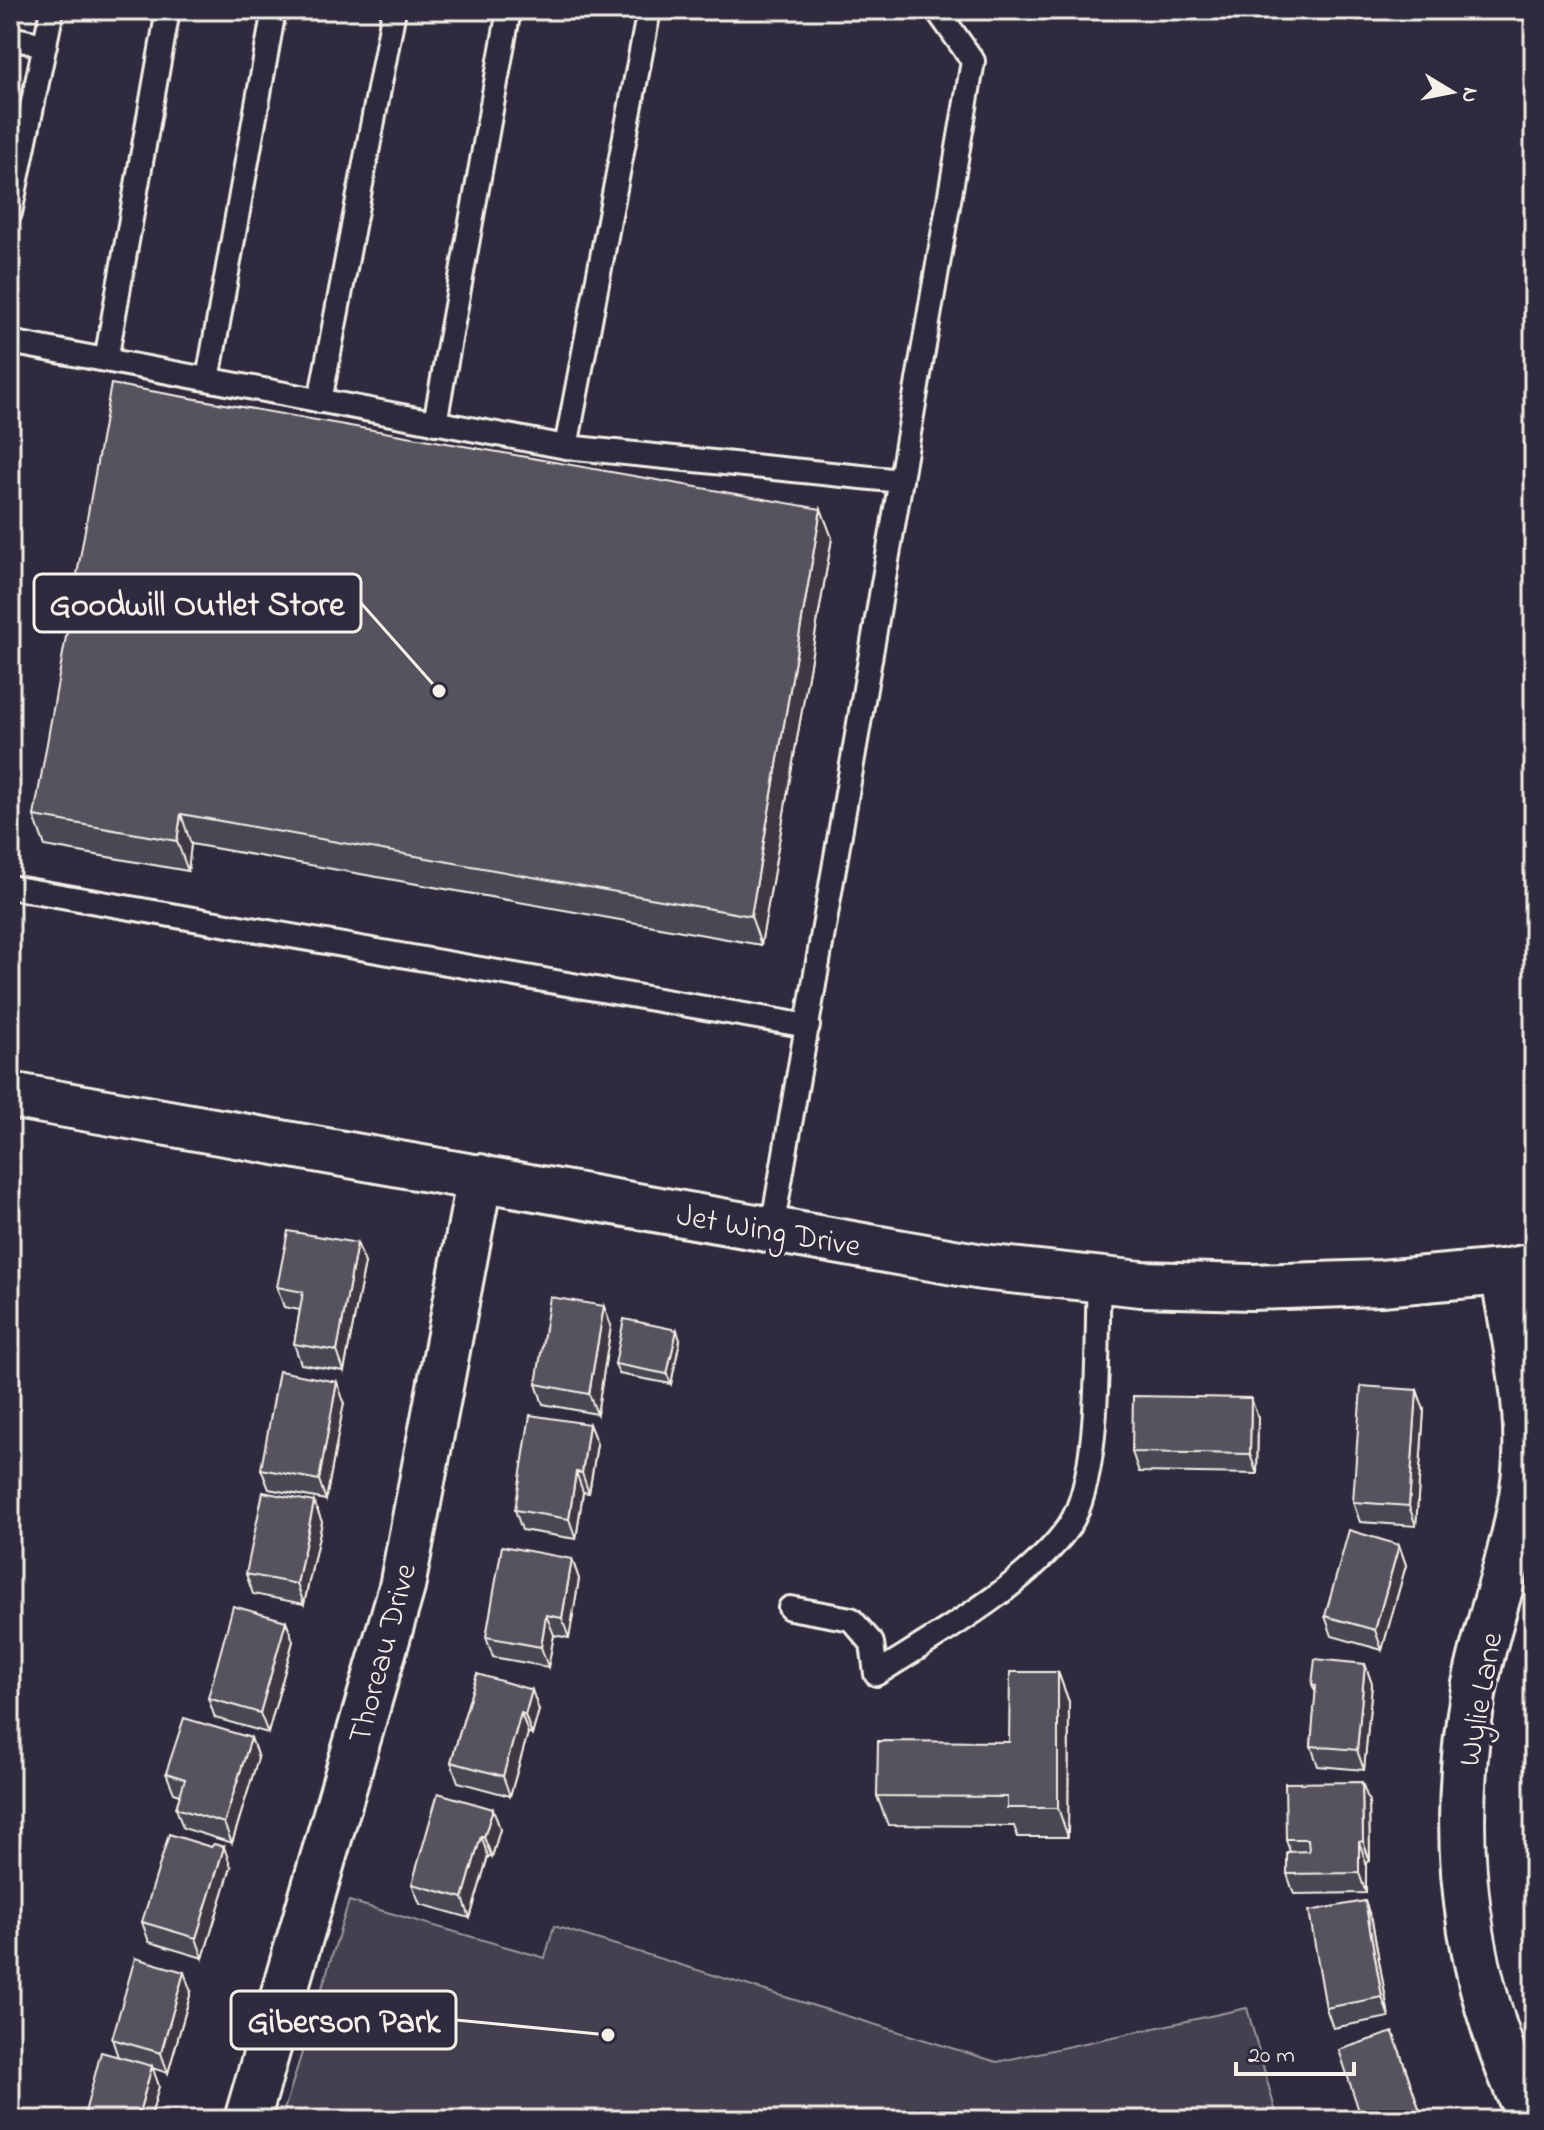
<svg xmlns="http://www.w3.org/2000/svg" width="1544" height="2130" viewBox="0 0 1544 2130" font-family="'Indie Flower',sans-serif">
<style>
.green{fill:#454050;stroke:#9c989c;stroke-width:2}
.lines{fill:none;stroke-linecap:round;stroke-linejoin:round}
.lane-casing{stroke:#f4f1e8;stroke-width:28}
.street-casing{stroke:#f4f1e8;stroke-width:50}
.secondary-casing{stroke:#f4f1e8;stroke-width:50}
.lane{stroke:#2f2a3d;stroke-width:22}
.street{stroke:#2f2a3d;stroke-width:44}
.secondary{stroke:#2f2a3d;stroke-width:44}
.wall{fill:#4a4752;stroke:#f4f1e8;stroke-width:2}
.shaded-wall{fill:#3c3942;stroke:#f4f1e8;stroke-width:2}
.building{fill:#56525f;stroke:#f4f1e8;stroke-width:2}
.labels{text-anchor:middle;stroke-width:7;stroke-linejoin:round;paint-order:stroke}
.street-label{font-size:32px;fill:#f4f1e8;stroke:#2f2a3d}
.leader{fill:none;stroke:#f4f1e8;stroke-width:3}
.callout-dot{fill:#f4f1e8;stroke:#2f2a3d;stroke-width:3}
.callout{fill:#2f2a3d;stroke:#f4f1e8;stroke-width:3}
.callout-label{font-size:34px;text-anchor:middle;font-weight:bold;fill:#f4f1e8}
</style>
<rect width="100%" height="100%" fill="#2f2a3d"/>
<filter id="ink" filterUnits="userSpaceOnUse"><feTurbulence type="fractalNoise" baseFrequency=".0125" numOctaves="2"/><feDisplacementMap in="SourceGraphic" scale="16" xChannelSelector="R" yChannelSelector="G"/><feConvolveMatrix kernelMatrix="1 2 1 2 8 2 1 2 1" color-interpolation-filters="sRGB"/></filter>
<g filter="url(#ink)">
<path class="green" d="M349,1901l196,57 9,-32 443,136 250,-54 31,112h-997z"/>
<g class="lines">
<defs>
<path id="lane" d="M10,38l35,7
M10,213l42,-203
M10,342l556,105 335,34
M106,360l62,-350
M208,379l66,-369
M320,401l74,-391
M435,423l74,-413
M566,447l83,-437
M10,887l798,139
M772,1229l201,-1168 -36,-51
M790,1608l61,11 21,24 4,31c60,-38 152,-89 193,-148 33,-49 27,-185 30,-246"/>
<path id="street" d="M1503,1272c10,61 26,124 23,186 -4,80 -37,153 -52,231 -27,151 -9,293 57,431
M247,2120l155,-533 78,-410"/>
<path id="secondary" d="M10,1095l972,172 159,17 110,3 130,-4 122,-11 31,-6"/>
</defs>
<use href="#lane" class="lane-casing"/>
<use href="#street" class="street-casing"/>
<use href="#secondary" class="secondary-casing"/>
<use href="#lane" class="lane"/>
<use href="#street" class="street"/>
<use href="#secondary" class="secondary"/>
</g>
<path class="wall" d="M821,509l11,29 -71,407 -570,-101 -3,27 -143,-25 -11,-30z
M357,1243l8,20 -21,108 -43,-7 -7,-20 6,-34 -16,-3 -7,-20z
M611,1326l-14,88 -54,-10 -7,-20z
M680,1340l-9,44 -52,-10 -4,-10z
M1417,1390l7,20 -8,116 -56,-4 -7,-20z
M344,1402l-18,98 -57,-11 -8,-20z
M1258,1418l-1,56 -118,-2 -7,-20z
M589,1424l8,20 -8,49 -6,-1 -7,47 -54,-9 -7,-20z
M314,1502l8,20 -18,82 -51,-10 -7,-20z
M1399,1545l7,20 -24,85 -50,-14 -7,-20z
M572,1559l7,20 -10,59 -15,-3 -6,32 -55,-10 -7,-20z
M286,1621l7,20 -25,92 -53,-15 -7,-20z
M1365,1664l7,20 -8,86 -46,-4 -7,-20 5,-53 -4,-9z
M1058,1672l11,30 -1,135h-50l-4,-11 -126,-1 -11,-29 132,-54z
M477,1674l62,36 -7,25 -4,-2 -18,63 -52,-14 -7,-20z
M251,1738l7,20 -26,85 -49,-15 -7,-20 4,-13 -6,-2 -8,-20z
M1369,1802l1,59 -4,1v31l-72,1 -7,-20 3,-22 -4,-13z
M493,1809l7,20 -8,28 -4,-1 -18,62 -50,-14 -8,-20z
M231,1867l-28,91 -54,-16 -7,-20z
M1372,1921l17,96 -56,11 -7,-20z
M191,1992l-23,81 -16,-5 7,18 -9,34h-67l35,-63 -6,-18z
M1400,2052l23,68h-61z"/>
<path class="shaded-wall" d="M821,509l11,29 -71,407 -10,-29z
M181,814l10,30 -3,27 -11,-30z
M357,1243l8,20 -21,108 -7,-20z
M604,1306l7,20 -14,88 -8,-20z
M677,1330l3,10 -9,44 -4,-10z
M337,1382l7,20 -18,98 -7,-20z
M1417,1390l7,20 -8,116 -7,-20z
M1251,1398l7,20 -1,56 -7,-20z
M589,1424l8,20 -8,49 -7,-20z
M576,1472l7,20 -7,47 -7,-20z
M314,1502l8,20 -18,82 -7,-20z
M1399,1545l7,20 -24,85 -7,-20z
M572,1559l7,20 -10,59 -7,-20z
M546,1615l8,20 -6,32 -7,-20z
M286,1621l7,20 -25,92 -8,-20z
M1365,1664l7,20 -8,86 -7,-20z
M1058,1672l11,30 -1,135 -10,-29z
M532,1690l7,20 -7,25 -7,-20z
M521,1713l7,20 -18,63 -7,-20z
M251,1738l7,20 -26,85 -8,-20z
M1362,1782l7,20 1,59 -7,-20z
M493,1809l7,20 -8,28 -8,-20z
M481,1836l7,20 -18,62 -7,-20z
M1359,1842l7,20v31l-7,-20z
M224,1847l7,20 -28,91 -7,-20z
M1365,1901l7,20 17,96 -7,-20z
M184,1972l7,20 -23,81 -7,-20z
M152,2066l7,20 -9,34h-13z"/>
<path class="building" d="M111,384l710,125 -70,407 -570,-102 -4,27 -143,-25z
M288,1231l69,12 -20,108 -43,-7 9,-52 -26,-5z
M550,1297l54,9 -15,88 -53,-10z
M624,1319l53,11 -10,44 -52,-10z
M279,1371l58,11 -18,98 -58,-11z
M1361,1386l56,4 -8,116 -56,-4z
M1133,1396l118,2 -1,56 -118,-2z
M530,1415l59,9 -7,49 -6,-1 -7,47 -54,-9z
M263,1492l51,10 -17,82 -51,-10z
M1349,1530l50,15 -24,85 -50,-14z
M502,1546l70,13 -10,59 -16,-3 -5,32 -55,-10z
M233,1606l53,15 -26,92 -52,-15z
M1315,1659l50,5 -8,86 -46,-4 5,-60 -4,-2z
M1010,1672h48v136h-51v-11l-130,-1 1,-55 131,1z
M477,1674l55,16 -7,25 -4,-2 -18,63 -52,-14z
M184,1718l67,20 -27,85 -48,-15 9,-29 -19,-6z
M1362,1782l1,59 -4,1v31l-72,1v-22l22,-1 -1,-12h-22l-1,-56z
M438,1793l55,16 -9,28 -3,-1 -18,62 -51,-14z
M169,1834l42,13 3,-3 10,3 -28,91 -54,-16z
M1365,1901l17,96 -56,11 -17,-97z
M135,1958l49,14 -23,81 -49,-14z
M1393,2032l27,79 -25,9h-33l-23,-70z
M101,2052l51,14 -15,54h-54z"/>
</g>
<g class="labels">
<g class="street-label">
<text transform="translate(769 1229) rotate(10)" y="11">Jet Wing Drive</text>
<text transform="translate(381 1653) rotate(-75)" y="11">Thoreau Drive</text>
<text transform="translate(1479 1699) rotate(-80)" y="11">Wylie Lane</text>
</g>
</g>
<path class="leader" d="M439 691L361 603M608 2035L456 2020"/>
<g class="callout-dot">
<circle cx="439" cy="691" r="8"/>
<circle cx="608" cy="2035" r="8"/>
</g>
<g class="callout">
<rect x="34" y="574" width="327" height="58" rx="8"/>
<rect x="231" y="1991" width="225" height="58" rx="8"/>
</g>
<g class="callout-label">
<text x="197" y="615">Goodwill Outlet Store</text>
<text x="344" y="2032">Giberson Park</text>
</g>
<rect width="1544" height="2130" fill="none" stroke="#2f2a3d" stroke-width="40"/>
<rect x="20" y="20" width="1504" height="2090" fill="none" stroke="#f4f1e8" stroke-width="3" filter="url(#ink)"/>
<g transform="translate(1452 92) rotate(100)" stroke="#2f2a3d" stroke-width="6" paint-order="stroke">
<path d="M0-6L14 30L0 20L-14 30Z" fill="#f4f1e8"/>
<text y="-12" font-size="22" font-weight="bold" text-anchor="middle" fill="#f4f1e8">N</text>
</g>
<path d="M1236 2062v12h118v-12" fill="none" stroke="#f4f1e8" stroke-width="4"/>
<text x="1248" y="2062" font-size="24" fill="#f4f1e8" stroke="#2f2a3d" stroke-width="6" paint-order="stroke">20 m</text>
</svg>
